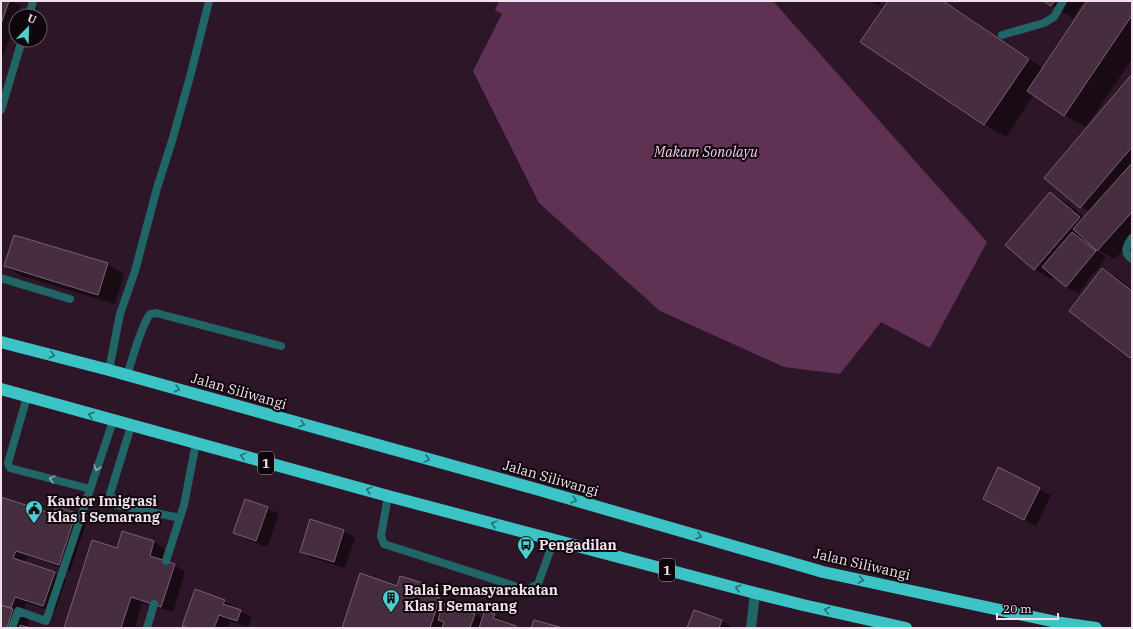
<svg xmlns="http://www.w3.org/2000/svg" width="1133" height="629" viewBox="0 0 1133 629" font-family="'IBM Plex Serif',serif">
<style>
.green{fill:#5f3153}
.shadow{fill:#0007}
.building{fill:#462d3f;stroke:#7c6073}
.lines{fill:none;stroke-linecap:round;stroke-linejoin:round}
.lane{stroke:#206667;stroke-width:8}
.street{stroke:#206667;stroke-width:10}
.highway{stroke:#3bc3c6;stroke-width:12}
.oneway{stroke:#276e72}
.oneway2{stroke:#93aab0}
.labels{text-anchor:middle;stroke-width:4;stroke-linejoin:round;paint-order:stroke}
.shield{fill:#0f060c;stroke:#ad9fa9;stroke-width:1}
.shield-label{font-size:13px;font-weight:bold;fill:#f1e1ec}
.park-label{font-size:14px;font-style:italic;fill:#f6cae8;stroke:#0f060c}
.street-label{font-size:14px;fill:#f1e1ec;stroke:#0f060c}
.poi-label{font-size:14px;font-weight:bold;fill:#f1e1ec;stroke:#0f060c;text-anchor:start}
</style>
<rect width="100%" height="100%" fill="#2d1627"/>
<path class="green" d="M499,1h274l214,241 -57,106 -49,-26 -41,52 -56,-7 -124,-56 -121,-108 -66,-132 29,-57 -7,-4z"/>
<path class="shadow" d="M1,1h10l10,5 -4,10h-1v4l-15,42z
M868,1h14l-4,5z
M889,1h55l99,67 45,-67h44v58l-46,68 -21,-12 -31,-21 -28,43 -22,-13z
M1045,1h39l-11,17z
M1132,76v164l-17,19 -18,-10 -1,1 10,8 -28,35 -12,-6 -12,-11 -3,3 -16,-10 16,-75 16,9 18,15 5,-6 -9,-5 -35,-29z
M107,264l17,10 -9,30 -93,-28 -17,-10z
M1102,269l17,10 13,10v69l-1,-1z
M1039,489l12,6 -15,31 -52,-27z
M1,498l53,17 2,-7 20,6 11,7 -17,50 -43,-15 -2,7 29,10 12,6 -11,33 -29,-9 -4,12 7,5 -2,8h-26z
M267,508l12,6 -12,33 -22,-8 -11,-6z
M343,531l12,7 -10,30 -33,-10 -11,-7z
M122,532l32,10 11,7 -4,12 13,4 11,6 -12,41 -31,-9 -7,25h-70l52,-78z
M422,584l11,7 -1,5 7,3 12,6 -1,1 25,8 8,5 11,-4 11,6v2l12,5h-174l55,-41z
M224,601l11,6v2l17,8 -4,10 -18,-6 -2,7h-41l-4,-2z
M721,621l12,7h-45z"/>
<path class="building" d="M1,1h8l-8,23z
M888,1h55l86,58 -45,66 -124,-83z
M1043,1h12l-4,5z
M1087,1h45v14l-68,101 -37,-25z
M1132,74v73l-52,61 -36,-30z
M1132,163v49l-35,39 -24,-22z
M1050,192l30,25 -46,53 -29,-25z
M1072,232l24,19 -30,36 -24,-20z
M14,235l94,28 -10,32 -94,-29z
M1102,268l30,23v65l-2,2 -61,-47z
M998,467l42,21 -16,32 -41,-21z
M1,497l52,17 3,-8 20,7 -17,52 -43,-14 -3,7 42,14 -12,34 -28,-9 -4,11 -10,-3z
M245,499l23,8 -12,34 -23,-8z
M310,519l34,11 -10,32 -34,-10z
M122,531l32,10 -4,15 25,8 -14,43 -30,-10 -10,31h-57l28,-88 25,8z
M360,573l37,13 3,-10 23,7 -3,9 20,6 -10,30h-88z
M195,589l30,11 -2,4 18,6 -4,11 -18,-6 -5,13h-26l-6,-2z
M443,603l32,11 -5,14h-28l2,-6 -6,-2z
M1,605l12,4 -6,19h-6z
M485,610l10,4 -2,4 23,8v2h-37z
M694,610l28,10 -3,8h-32z
M534,620l29,8h-32z
M20,625l11,3h-12z"/>
<g class="lines">
<path class="lane" d="M29,16l4,-15
M1002,35l42,-12 10,-6 9,-16
M1,110l21,-70
M1132,238c-6,8 -9,15 0,21
M1,278l69,21
M109,370l11,-56 15,-43 22,-83 15,-47 19,-68 18,-72
M127,375c6,-17 13,-47 23,-61l6,-1 125,33
M27,397l-19,66 2,5 80,21
M131,426l-21,68 7,11 63,13
M388,496l-7,40 3,8 143,46 11,-6 16,-44
M166,561l18,-56 12,-62
M12,628l6,-17 28,10 67,-200
M147,628l7,-24"/>
<path class="street" d="M751,628l4,-35"/>
<path class="highway" d="M1,342l108,28 427,119 287,83 238,51 35,5
M1,389l387,107 367,97 48,12 103,23"/>
</g>
<defs><path id="oneway-chevron" d="M-2-3.5L2.5 0L-2 3.5" fill="none" stroke-width="1.6" stroke-linecap="round" stroke-linejoin="round"/></defs>
<g class="oneway">
<use href="#oneway-chevron" transform="translate(52 355) rotate(14)"/>
<use href="#oneway-chevron" transform="translate(177 389) rotate(16)"/>
<use href="#oneway-chevron" transform="translate(91 415) rotate(-164)"/>
<use href="#oneway-chevron" transform="translate(302 424) rotate(16)"/>
<use href="#oneway-chevron" transform="translate(243 456) rotate(-165)"/>
<use href="#oneway-chevron" transform="translate(427 459) rotate(15)"/>
<use href="#oneway-chevron" transform="translate(369 490) rotate(-165)"/>
<use href="#oneway-chevron" transform="translate(574 500) rotate(16)"/>
<use href="#oneway-chevron" transform="translate(494 524) rotate(-165)"/>
<use href="#oneway-chevron" transform="translate(699 536) rotate(16)"/>
<use href="#oneway-chevron" transform="translate(861 580) rotate(12)"/>
<use href="#oneway-chevron" transform="translate(738 588) rotate(-165)"/>
<use href="#oneway-chevron" transform="translate(827 610) rotate(-167)"/>
</g>
<g class="oneway2">
<use href="#oneway-chevron" transform="translate(97 468) rotate(108)"/>
<use href="#oneway-chevron" transform="translate(52 479) rotate(-165)"/>
</g>
<defs>
<symbol id="civic-pin" viewBox="-11 -11 22 30"><path d="M0 17L-7.5 6A9.5 9.5 0 1 1 7.5 6Z" fill="#52cdcf" stroke="#0f060c"/><path d="M-.6-6.5H3V-4.5H.6V-3L4-1V1h2V6H-6V1h2V-1L-.6-3ZM-1.2 2.5V6h2.4V2.5Z" fill="#111"/></symbol>
<symbol id="bus-pin" viewBox="-11 -11 22 30"><path d="M0 17L-7.5 6A9.5 9.5 0 1 1 7.5 6Z" fill="#52cdcf" stroke="#0f060c"/><path d="M-5-6H5V4H4V6H2V4H-2V6H-4V4H-5ZM-3.5-4V0h7V-4ZM-3.5 1.2v1.5H-2V1.2ZM2 1.2v1.5H3.5V1.2Z" fill="#111"/></symbol>
<symbol id="building-pin" viewBox="-11 -11 22 30"><path d="M0 17L-7.5 6A9.5 9.5 0 1 1 7.5 6Z" fill="#52cdcf" stroke="#0f060c"/><path d="M-4-6H4V6H1V3H-1V6H-4ZM-2.5-4.3h1.7v1.8h-1.7ZM.8-4.3h1.7v1.8H.8ZM-2.5-1h1.7V.8h-1.7ZM.8-1h1.7V.8H.8Z" fill="#111"/></symbol>
</defs>
<g fill-rule="evenodd">
<use href="#civic-pin" x="24" y="499" width="20" height="27"/>
<use href="#bus-pin" x="516" y="535" width="20" height="27"/>
<use href="#building-pin" x="381" y="588" width="20" height="27"/>
</g>
<g class="labels">
<g class="shield">
<rect x="258" y="452" width="16" height="22" rx="3"/>
<rect x="659" y="559" width="16" height="22" rx="3"/>
</g>
<g class="shield-label">
<text x="266" y="468">1</text>
<text x="667" y="575">1</text>
</g>
<g class="park-label">
<text x="706" y="157">Makam Sonolayu</text>
</g>
<g class="street-label">
<text transform="translate(239 391) rotate(16)" y="5">Jalan Siliwangi</text>
<text transform="translate(551 478) rotate(16)" y="5">Jalan Siliwangi</text>
<text transform="translate(862 564) rotate(13)" y="5">Jalan Siliwangi</text>
</g>
<g class="poi-label">
<text x="47" y="506">Kantor Imigrasi<tspan x="47" dy="16">Klas I Semarang</tspan></text>
<text x="539" y="550">Pengadilan</text>
<text x="404" y="595">Balai Pemasyarakatan<tspan x="404" dy="16">Klas I Semarang</tspan></text>
</g>
</g>
<rect width="1133" height="629" fill="none" stroke="#f1e1ec" stroke-width="4"/>
<g transform="translate(28 28) rotate(23)"><circle r="19" fill="#0f060c" stroke="#695e66"/>
<path d="M0-3L7 15L0 10L-7 15Z" fill="#52cdcf"/>
<text y="-6" font-size="11" font-weight="bold" text-anchor="middle" fill="#f1e1ec">U</text>
</g>
<path d="M997 613v6h61v-6" fill="none" stroke="#f1e1ec" stroke-width="2"/>
<text x="1003" y="613" font-size="12" fill="#f1e1ec" stroke="#0f060c" stroke-width="3" paint-order="stroke">20 m</text>
</svg>
